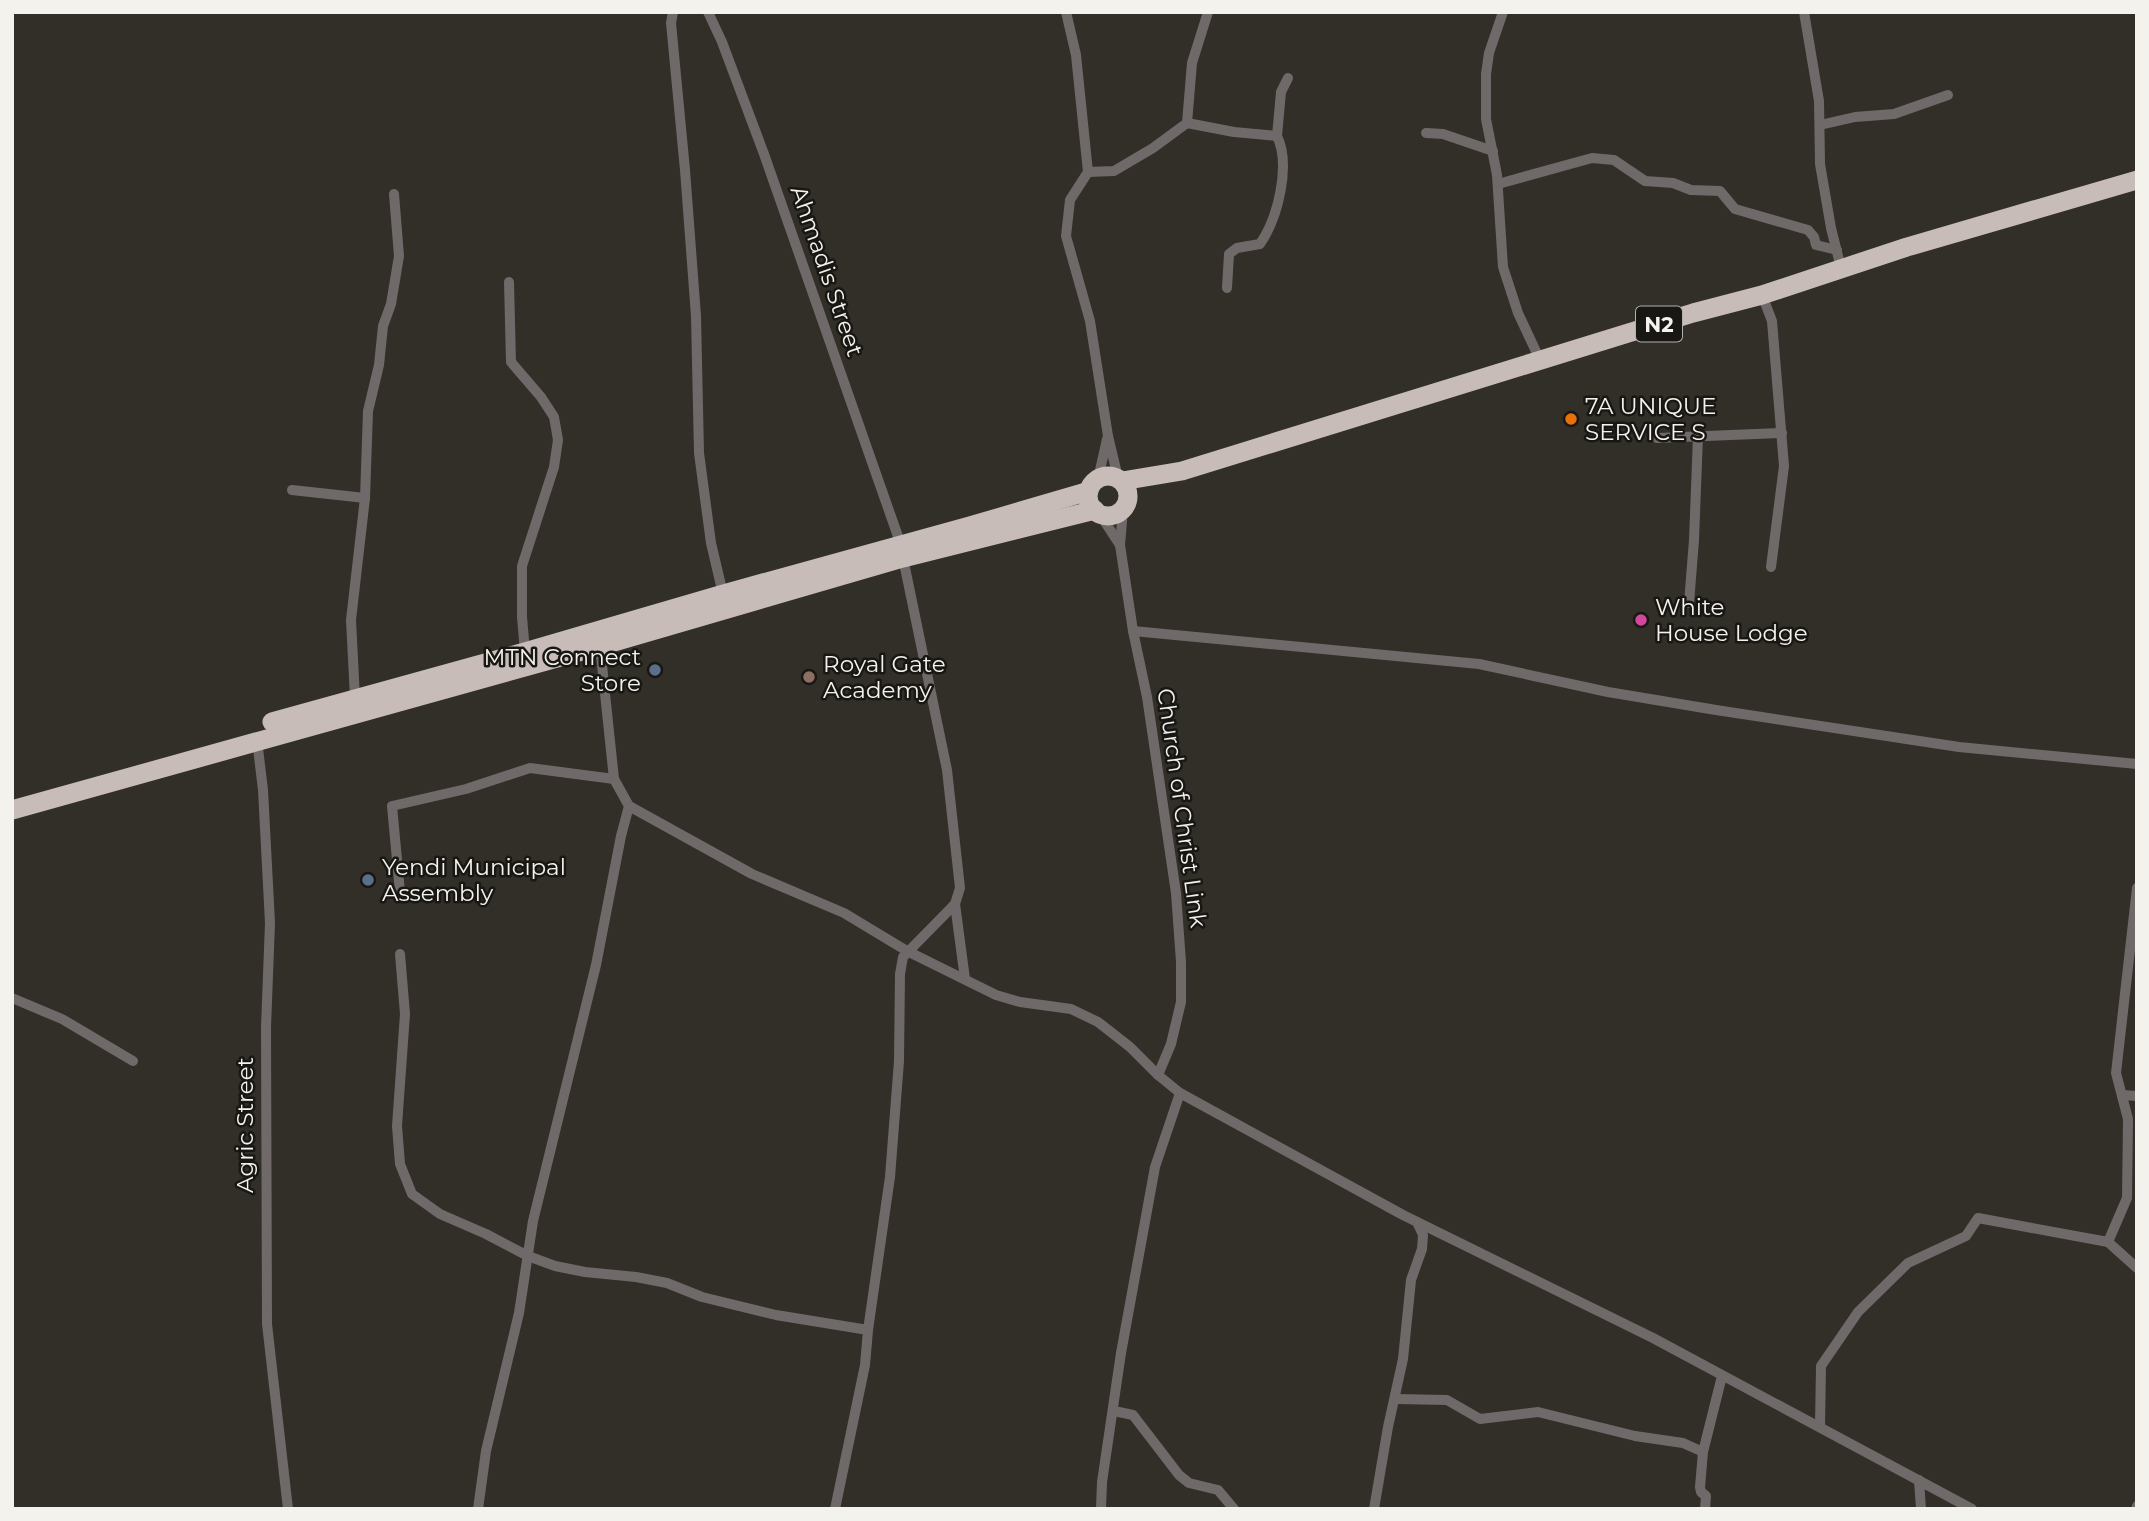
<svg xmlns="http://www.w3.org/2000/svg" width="2149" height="1521" font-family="Montserrat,sans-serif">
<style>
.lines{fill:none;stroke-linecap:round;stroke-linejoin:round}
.street{stroke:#6f6a69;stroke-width:10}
.highway{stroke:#c8bcb9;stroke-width:19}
.food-dot{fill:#e8710a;stroke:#181713;stroke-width:2.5}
.hotel-dot{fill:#d1479c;stroke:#181713;stroke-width:2.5}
.service-dot{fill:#5c6f8a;stroke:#181713;stroke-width:2.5}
.education-dot{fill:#8d6e63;stroke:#181713;stroke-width:2.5}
.labels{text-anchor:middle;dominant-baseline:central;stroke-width:5;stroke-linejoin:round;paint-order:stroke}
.shield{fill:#181713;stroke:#b1b0ac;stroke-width:2}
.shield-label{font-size:21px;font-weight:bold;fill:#f3f2ed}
.street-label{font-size:23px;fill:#f3f2ed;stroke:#181713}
.poi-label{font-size:23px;fill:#f3f2ed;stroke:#181713;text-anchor:start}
</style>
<rect width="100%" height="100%" fill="#312f27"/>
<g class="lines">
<g class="street">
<path d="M673 12 671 23 685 170 696 316 699 453 711 543 723 594"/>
<path d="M708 12 722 42 764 154 901 545"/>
<path d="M1066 12 1076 55 1088 172 1070 200 1066 236 1090 321 1108 436 1118 478"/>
<path d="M1503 12 1489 53 1486 74V119L1497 175 1503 267 1518 313 1540 360"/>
<path d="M1804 12 1819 101 1820 164 1831 228 1841 268"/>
<path d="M1187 123 1234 132 1277 136 1281 92 1288 78"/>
<path d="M1820 125 1855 117 1894 114 1948 95"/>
<path d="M1426 133 1443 134 1493 151"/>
<path d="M1088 172 1114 171 1153 148 1187 123 1192 63 1208 12"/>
<path d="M1498 184 1592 158 1614 160 1645 181 1673 183 1691 190 1720 191 1735 209 1808 230 1814 237 1816 245 1837 250"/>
<path d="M509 282 511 362 541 397 554 417 558 440 554 467 522 566V617L525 652"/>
<path d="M1227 288 1229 254 1237 248 1260 244C1278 218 1291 165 1277 136"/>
<path d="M1762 295 1772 321 1784 466 1771 567"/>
<path d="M1657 438 1782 433"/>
<path d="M1098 479 1107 439"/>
<path d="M292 490 365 498"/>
<path d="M1123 509 1120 545 1133 631 1147 697 1176 893 1181 962V1002L1171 1044 1158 1075"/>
<path d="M1099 513 1120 545"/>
<path d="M903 558 947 770 960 888 955 904 965 979"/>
<path d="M1689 603 1694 540 1698 436"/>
<path d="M1133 631 1479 664 1608 692 1716 710 1959 747 2137 764"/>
<path d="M600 646 614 779 629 806 752 874 844 913 907 951 996 995 1020 1002 1071 1009 1098 1022 1130 1047 1158 1075 1180 1093 1403 1215 1653 1338 1972 1509"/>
<path d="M355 698 351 620 365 498 368 411 379 365 383 326 391 304 399 256 394 194"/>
<path d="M257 740 263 790 270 923 266 1027 267 1324 288 1509"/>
<path d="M400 892 392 806 466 789 530 768 614 779"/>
<path d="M400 954 405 1014 397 1126 400 1164 412 1194 440 1214 486 1234 528 1256 555 1266 585 1272 636 1277 667 1283 702 1297 776 1315 868 1330"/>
<path d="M12 998 62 1019 133 1061"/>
<path d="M2122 1095 2137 1096"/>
<path d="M2108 1242 2137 1268"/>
<path d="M1395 1399 1447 1400 1480 1419 1538 1412 1635 1436 1683 1443 1703 1452"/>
<path d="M1114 1411 1133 1415 1179 1475 1189 1483 1218 1490 1234 1509"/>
<path d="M1820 1426 1821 1366 1858 1312 1908 1263 1966 1236 1978 1218 2108 1242 2127 1198 2128 1119 2116 1073 2137 888"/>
<path d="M1919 1480 1921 1509"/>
<path d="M478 1509 486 1451 519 1313 533 1221 596 965 621 836 629 806"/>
<path d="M835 1509 865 1365 868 1330 890 1177 899 1061 900 974 903 957 955 904"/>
<path d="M1101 1509 1102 1482 1121 1353 1155 1167 1180 1093"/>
<path d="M1374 1509 1388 1427 1403 1359 1411 1280 1422 1249 1423 1235 1417 1222"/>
<path d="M1705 1509 1706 1496 1701 1492 1700 1487 1703 1452 1722 1376"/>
<path d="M2136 1509 2137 1506"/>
</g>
<g class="highway">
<circle cx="1108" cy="496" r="20"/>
<path d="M1122 481 1182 471 1693 313 1762 295 1907 247 2137 180"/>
<path d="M272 722 525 652 723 594 970 526 1089 491"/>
<path d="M12 810 600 646 903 558 1095 510"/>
</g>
</g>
<circle class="food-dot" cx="1571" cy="419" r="7"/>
<circle class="hotel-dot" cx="1641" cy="620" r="7"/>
<g class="service-dot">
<circle cx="655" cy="670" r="7"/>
<circle cx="368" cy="880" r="7"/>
</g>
<circle class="education-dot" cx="809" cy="677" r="7"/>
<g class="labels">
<rect class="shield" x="1636" y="306.5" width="46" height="35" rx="5"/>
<g class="shield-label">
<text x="1659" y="324">N2</text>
</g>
<g class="street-label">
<text transform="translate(827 271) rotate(71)">Ahmadis Street</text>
<text transform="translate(1182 808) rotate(82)">Church of Christ Link</text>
<text transform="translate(245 1125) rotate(-90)">Agric Street</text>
</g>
<g class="poi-label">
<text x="1585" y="406">7A UNIQUE<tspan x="1585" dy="26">SERVICE S</tspan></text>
<text x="1655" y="607">White<tspan x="1655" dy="26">House Lodge</tspan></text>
<text x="641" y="657" text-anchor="end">MTN Connect<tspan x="641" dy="26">Store</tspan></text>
<text x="823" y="664">Royal Gate<tspan x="823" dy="26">Academy</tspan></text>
<text x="382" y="867">Yendi Municipal<tspan x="382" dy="26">Assembly</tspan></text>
</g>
</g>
<rect width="2149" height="1521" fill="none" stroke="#f3f2ed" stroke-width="28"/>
</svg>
